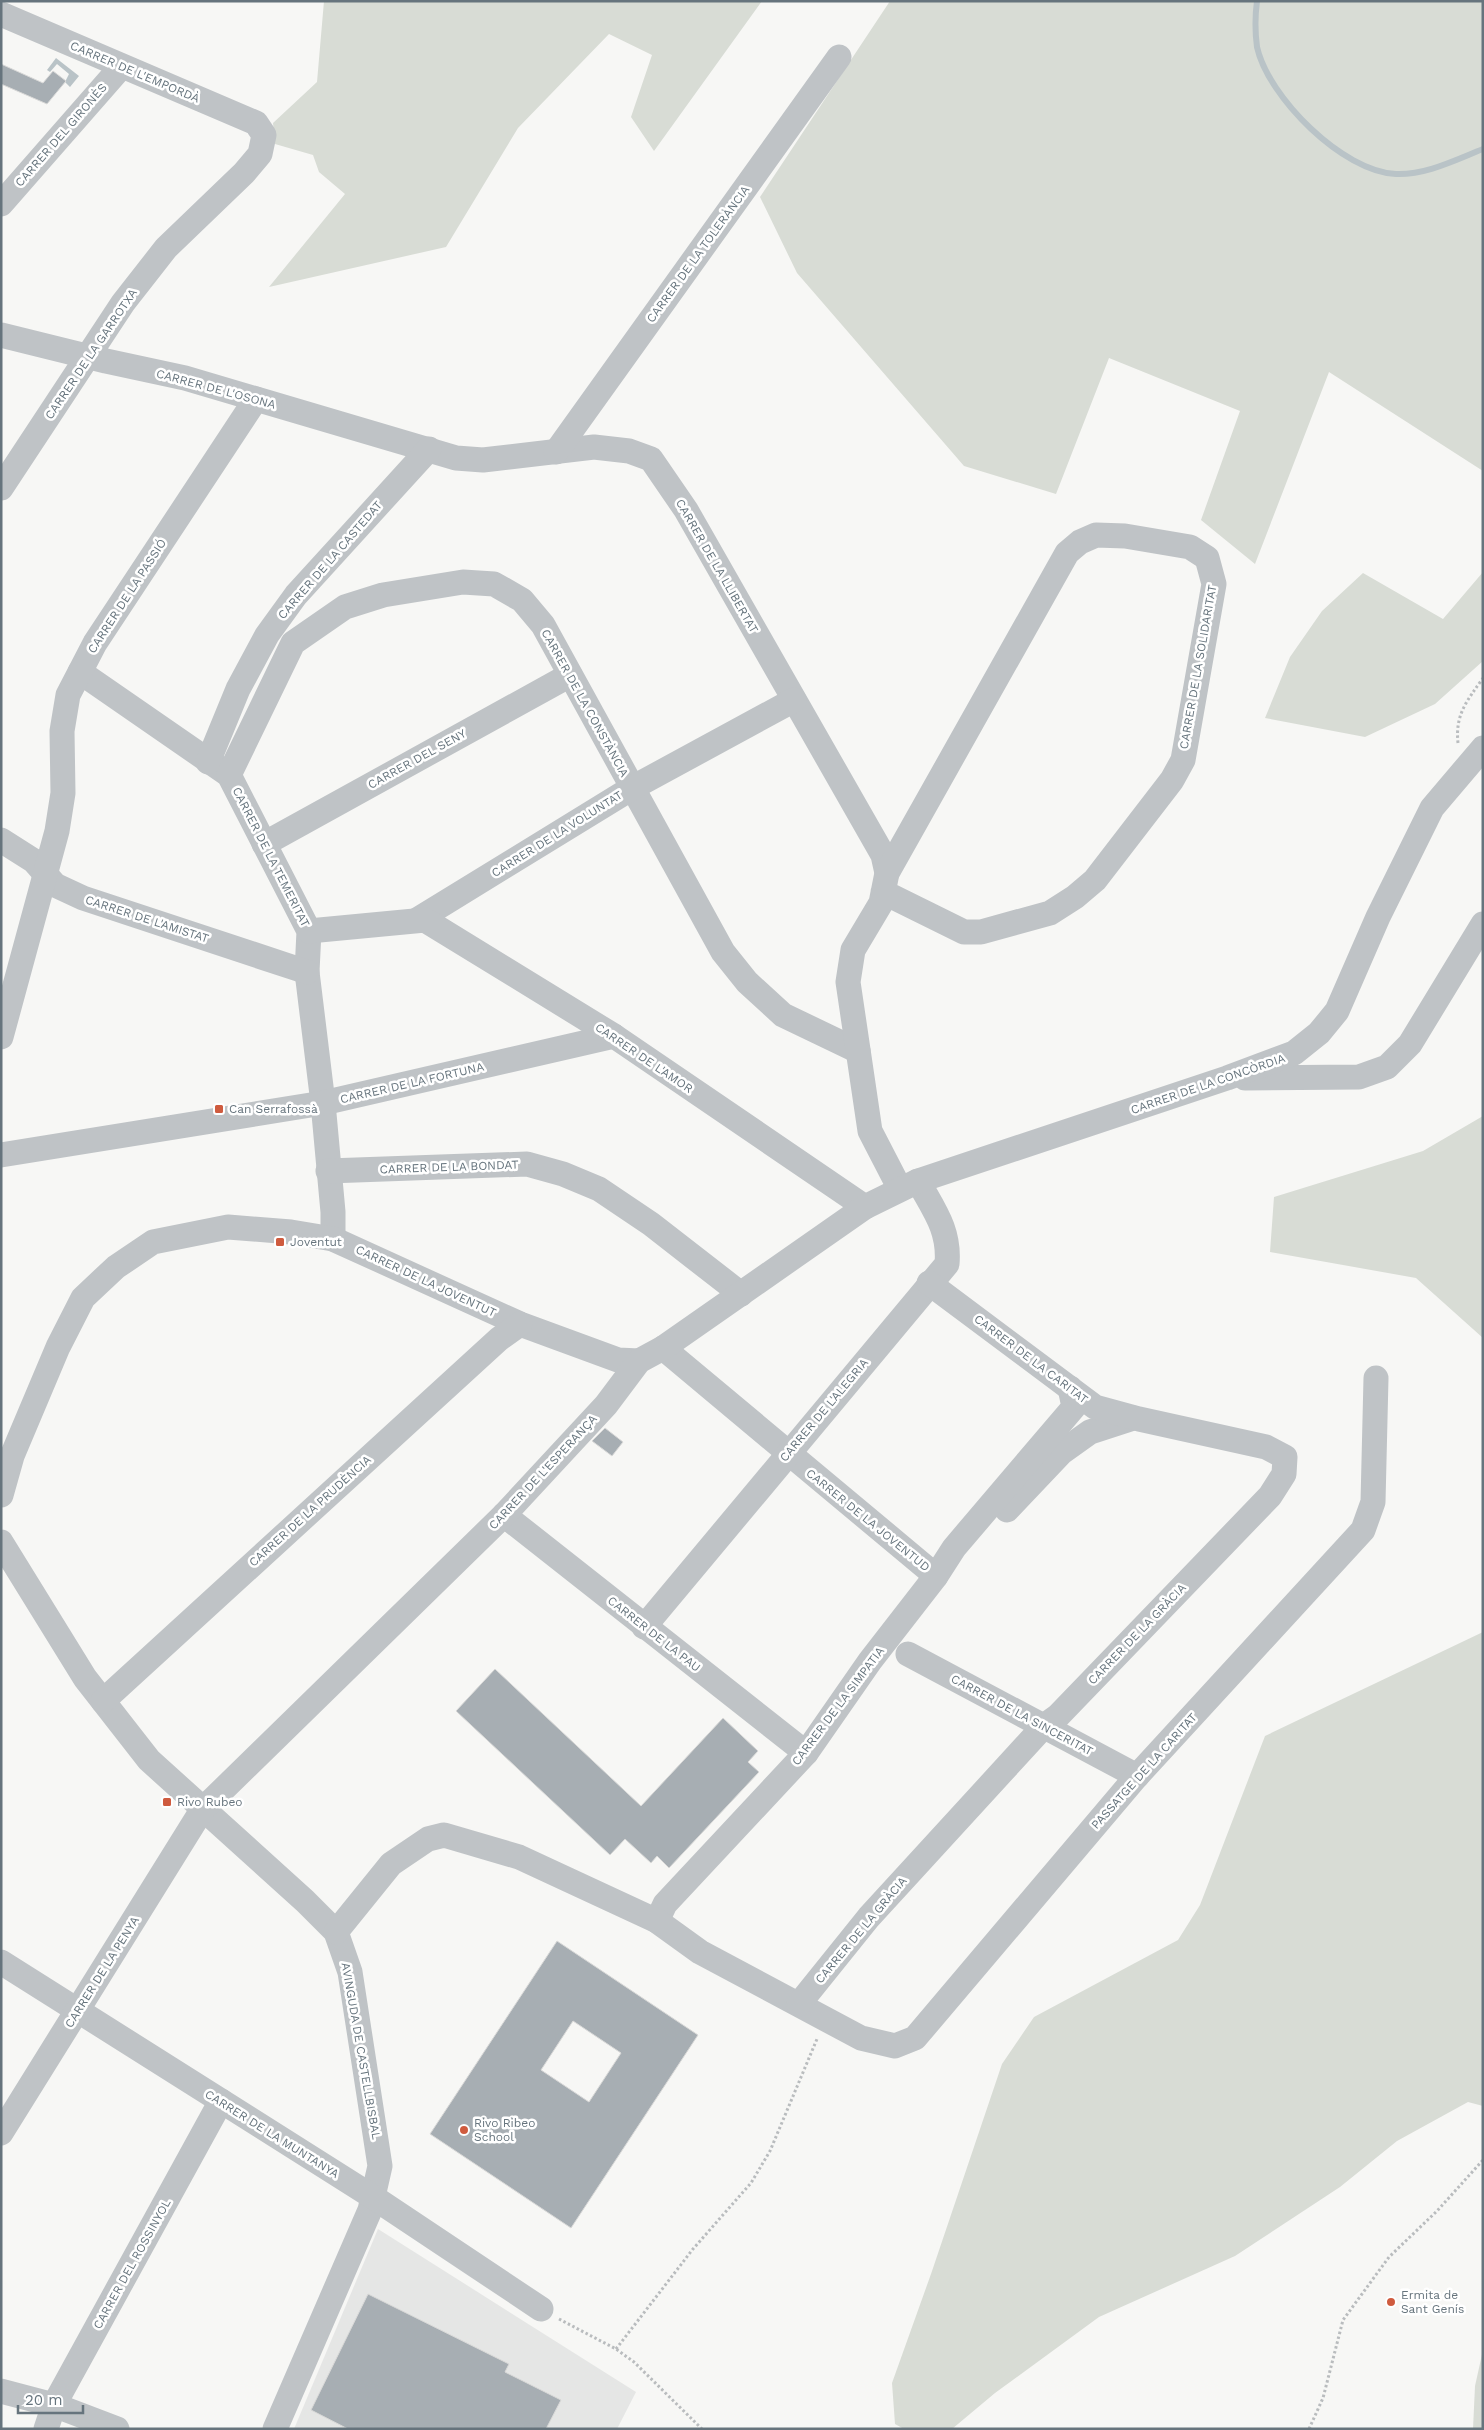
<svg xmlns="http://www.w3.org/2000/svg" width="1484" height="2430" font-family="'Work Sans',sans-serif">
<style>
.built{fill:#e5e6e5}
.green{fill:#d8dcd5}
.water{fill:#b9c3c7}
.lines{fill:none;stroke-linecap:round;stroke-linejoin:round}
.stream{stroke:#b9c3c7;stroke-width:6}
.building{fill:#a7aeb3;stroke:#d9d9d8;fill-rule:evenodd}
.path{stroke:#b9bcbe;stroke-width:3;stroke-dasharray:2.5 2.5;stroke-linecap:butt}
.street{stroke:#bfc3c6;stroke-width:25}
.poi-dot{fill:#cf5b3e;stroke:#fff;stroke-width:2}
.labels{text-anchor:middle;dominant-baseline:central;stroke-width:5;stroke-linejoin:round;paint-order:stroke}
.street-label{font-size:12px;fill:#66747d;stroke:#fff}
.poi-label{font-size:12px;fill:#66747d;stroke:#fff;text-anchor:start}
</style>
<rect width="100%" height="100%" fill="#f7f7f5"/>
<path class="built" d="M378 2229 636 2392 617 2429H294Z"/>
<g class="green">
<path d="M324 1H762L654 151 631 117 652 55 609 34 518 128 446 247 269 287 345 194 319 172 313 155 275 144 273 123 317 82Z"/>
<path d="M890 1H1483V471L1329 372 1255 564 1201 520 1240 411 1109 358 1056 494 964 466 797 273 760 197Z"/>
<path d="M1483 572V661L1435 704 1365 737 1265 718 1290 657 1322 611 1363 573 1443 619Z"/>
<path d="M1483 1116V1338L1416 1278 1270 1252 1274 1197 1423 1151Z"/>
<path d="M1483 1632V2106L1468 2102 1397 2141 1340 2187 1235 2256 1099 2317 995 2393 952 2429H904L895 2424 892 2383 931 2274 1002 2064 1034 2017 1178 1940 1200 1905 1265 1736Z"/>
<path d="M1483 2350V2429H1473L1475 2386Z"/>
</g>
<path class="water" d="M56 58 79 76 70 87 65 82 69 74 57 64 50 72 47 70Z"/>
<g class="lines">
<path class="stream" d="M1257 1C1255 16 1255 32 1257 47 1268 97 1343 172 1396 174 1426 175 1455 160 1483 149"/>
</g>
<g class="building">
<path d="M1 64 43 83 53 71 66 81 47 104 1 84Z"/>
<path d="M605 1428 623 1442 612 1456 592 1441Z"/>
<path d="M495 1669 641 1806 723 1718 758 1751 748 1762 759 1772 669 1868 657 1856 651 1863 625 1839 610 1855 456 1711Z"/>
<path d="M557 1941 698 2035 571 2228 430 2134ZM573 2021 621 2053 589 2102 541 2070Z"/>
<path d="M368 2294 509 2364 505 2372 561 2400 546 2429H348L311 2410Z"/>
</g>
<g class="lines">
<g class="path">
<path d="M1458 743C1455 714 1467 701 1483 678"/>
<path d="M559 2319 616 2349 634 2362 702 2429"/>
<path d="M616 2349 693 2249 751 2183 770 2151 817 2039"/>
<path d="M1309 2429 1323 2398 1343 2320 1389 2257 1437 2211 1483 2160"/>
</g>
<g class="street">
<path d="M1 14 256 123 264 135 260 154 244 173 166 248 123 303 1 488"/>
<path d="M1 204 121 67"/>
<path d="M1 335 106 361 185 378 456 458 483 460 594 447 629 451 651 459 686 510 883 855 887 873"/>
<path d="M556 452 839 57"/>
<path d="M80 672 229 775 309 931 307 972 323 1103 333 1212V1239"/>
<path d="M208 762 238 689 267 635 296 595 429 449"/>
<path d="M229 775 293 643 345 607 383 595 463 582 494 584 522 600 543 625 723 952 747 982 783 1015 858 1051"/>
<path d="M1 840 34 861 55 885 83 898 307 972"/>
<path d="M264 844 570 675"/>
<path d="M883 892 964 932H981L1050 913 1075 897 1095 880 1172 780 1183 760 1214 584 1207 558 1190 547 1125 536 1096 535 1080 542 1067 553 887 873 881 903 853 950 848 982 870 1131 900 1189"/>
<path d="M417 920 632 788 794 700"/>
<path d="M309 931 425 920 614 1036 865 1207"/>
<path d="M1 1037 57 831 63 793 62 731 68 695 95 643 256 399"/>
<path d="M1245 1078 1359 1077 1387 1067 1410 1044 1483 924"/>
<path d="M1 1155 323 1103 614 1036"/>
<path d="M328 1171 527 1164 563 1174 599 1189 651 1224 741 1294"/>
<path d="M663 1348 936 1576"/>
<path d="M1 1495 12 1456 58 1347 83 1298 116 1267 153 1242 228 1227 291 1232 333 1239 520 1324 618 1360 639 1361"/>
<path d="M1007 1510 1062 1452 1090 1432 1133 1418"/>
<path d="M504 1515 806 1753"/>
<path d="M1 1542 85 1678 149 1760 305 1901 336 1932 350 1972 380 2166 370 2210 275 2429"/>
<path d="M644 1627 947 1264C950 1230 934 1210 918 1181"/>
<path d="M908 1654 1137 1776"/>
<path d="M103 1701 499 1339 520 1324"/>
<path d="M657 1921 665 1904 806 1753 870 1661 936 1576 954 1548 1074 1407 1070 1388"/>
<path d="M336 1932 391 1864 428 1839 444 1835 519 1857 657 1921 700 1952 861 2038 895 2046 915 2038 1137 1776 1363 1530 1373 1502 1376 1378"/>
<path d="M1 1962 373 2197 541 2309"/>
<path d="M799 2004 869 1917 1044 1726 1058 1716 1270 1496 1284 1474 1285 1457 1266 1447 1139 1419 1095 1407 929 1283"/>
<path d="M1 2133 202 1810 504 1515 606 1405 639 1361 663 1348 865 1207 918 1181 1227 1078 1294 1053 1319 1033 1337 1011 1378 917 1432 808 1483 748"/>
<path d="M1 2391 54 2405 117 2429"/>
<path d="M46 2429 54 2405 221 2101"/>
</g>
</g>
<g class="poi-dot">
<rect x="214" y="1104" width="10" height="10" rx="2.5"/>
<rect x="275" y="1237" width="10" height="10" rx="2.5"/>
<rect x="162" y="1797" width="10" height="10" rx="2.5"/>
<circle cx="464" cy="2130" r="5"/>
<circle cx="1391" cy="2302" r="5"/>
</g>
<g class="labels">
<g class="street-label">
<text transform="translate(135 72) rotate(23)">CARRER DE L'EMPORDÀ</text>
<text transform="translate(61 135) rotate(-49)">CARRER DEL GIRONÈS</text>
<text transform="translate(698 254) rotate(-54)">CARRER DE LA TOLERÀNCIA</text>
<text transform="translate(91 354) rotate(-56)">CARRER DE LA GARROTXA</text>
<text transform="translate(216 389) rotate(15)">CARRER DE L'OSONA</text>
<text transform="translate(330 560) rotate(-49)">CARRER DE LA CASTEDAT</text>
<text transform="translate(717 566) rotate(60)">CARRER DE LA LLIBERTAT</text>
<text transform="translate(127 596) rotate(-57)">CARRER DE LA PASSIÓ</text>
<text transform="translate(1198 667) rotate(-80)">CARRER DE LA SOLIDARITAT</text>
<text transform="translate(585 703) rotate(61)">CARRER DE LA CONSTÀNCIA</text>
<text transform="translate(417 759) rotate(-29)">CARRER DEL SENY</text>
<text transform="translate(557 834) rotate(-32)">CARRER DE LA VOLUNTAT</text>
<text transform="translate(271 857) rotate(63)">CARRER DE LA TEMERITAT</text>
<text transform="translate(147 919) rotate(18)">CARRER DE L'AMISTAT</text>
<text transform="translate(644 1058) rotate(34)">CARRER DE L'AMOR</text>
<text transform="translate(412 1083) rotate(-13)">CARRER DE LA FORTUNA</text>
<text transform="translate(1208 1084) rotate(-19)">CARRER DE LA CONCÒRDIA</text>
<text transform="translate(449 1167) rotate(-2)">CARRER DE LA BONDAT</text>
<text transform="translate(426 1281) rotate(25)">CARRER DE LA JOVENTUT</text>
<text transform="translate(1031 1359) rotate(37)">CARRER DE LA CARITAT</text>
<text transform="translate(824 1410) rotate(-50)">CARRER DE L'ALEGRIA</text>
<text transform="translate(543 1472) rotate(-47)">CARRER DE L'ESPERANÇA</text>
<text transform="translate(310 1511) rotate(-42)">CARRER DE LA PRUDÈNCIA</text>
<text transform="translate(868 1520) rotate(39)">CARRER DE LA JOVENTUD</text>
<text transform="translate(654 1634) rotate(38)">CARRER DE LA PAU</text>
<text transform="translate(1137 1634) rotate(-46)">CARRER DE LA GRÀCIA</text>
<text transform="translate(838 1706) rotate(-53)">CARRER DE LA SIMPATIA</text>
<text transform="translate(1022 1715) rotate(28)">CARRER DE LA SINCERITAT</text>
<text transform="translate(1144 1771) rotate(-48)">PASSATGE DE LA CARITAT</text>
<text transform="translate(861 1930) rotate(-50)">CARRER DE LA GRÀCIA</text>
<text transform="translate(102 1972) rotate(-58)">CARRER DE LA PENYA</text>
<text transform="translate(361 2051) rotate(80)">AVINGUDA DE CASTELLBISBAL</text>
<text transform="translate(272 2134) rotate(32)">CARRER DE LA MUNTANYA</text>
<text transform="translate(132 2264) rotate(-61)">CARRER DEL ROSSINYOL</text>
</g>
<g class="poi-label">
<text x="229" y="1109">Can Serrafossà</text>
<text x="290" y="1242">Joventut</text>
<text x="177" y="1802">Rivo Rubeo</text>
<text x="474" y="2123">Rivo Ribeo<tspan x="474" dy="14">School</tspan></text>
<text x="1401" y="2295">Ermita de<tspan x="1401" dy="14">Sant Genís</tspan></text>
</g>
</g>
<rect width="1484" height="2430" fill="none" stroke="#66747d" stroke-width="5"/>
<path d="M18 2405v8h65v-8" fill="none" stroke="#66747d" stroke-width="2.5"/>
<text x="25" y="2405" font-size="15" fill="#66747d" stroke="#ffffff" stroke-width="4" paint-order="stroke">20 m</text>
</svg>
